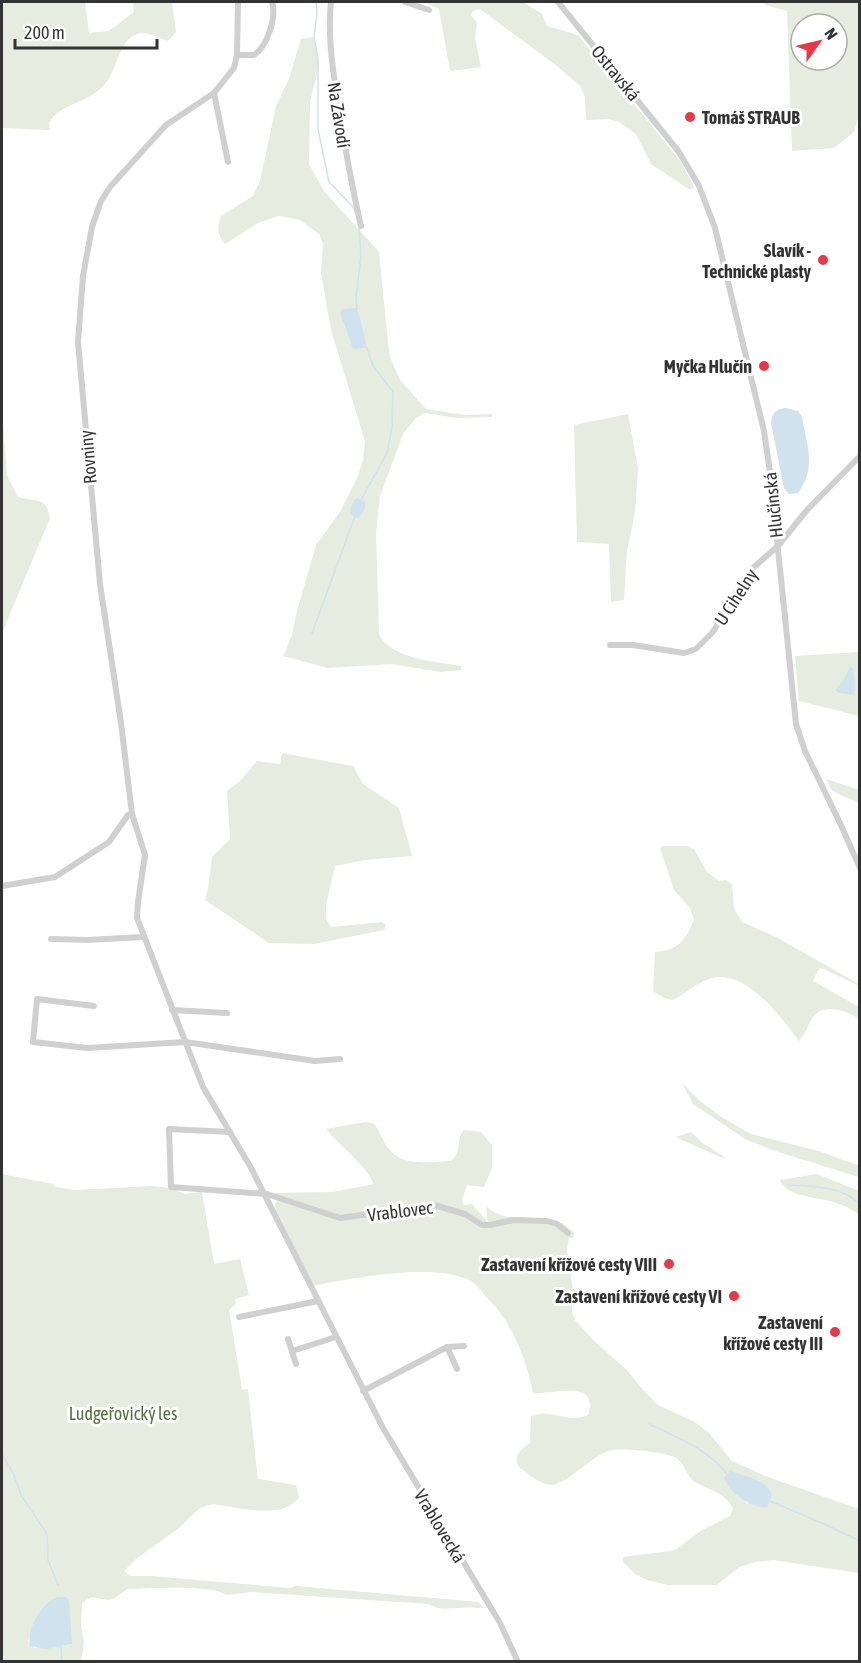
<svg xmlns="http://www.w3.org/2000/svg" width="861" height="1663" font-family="'Asap Condensed',sans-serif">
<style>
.green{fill:#e6ecdf;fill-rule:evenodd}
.water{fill:#cfe2ee}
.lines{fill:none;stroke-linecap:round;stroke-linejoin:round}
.stream{stroke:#cfe2ee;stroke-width:1.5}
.minor{stroke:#d0d0d0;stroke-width:6}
.poi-dot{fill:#e63946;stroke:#fff;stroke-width:2}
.labels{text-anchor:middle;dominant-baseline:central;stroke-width:6;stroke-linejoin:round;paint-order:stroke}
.street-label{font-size:18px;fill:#333;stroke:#fff}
.poi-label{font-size:18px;font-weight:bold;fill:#333;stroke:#fff;text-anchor:end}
.park-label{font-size:18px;fill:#56703f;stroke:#fff}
</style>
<rect width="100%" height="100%" fill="#fff"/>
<g class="green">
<path d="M2 2H85L89 33 109 31 134 12 133 2H172L176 32 168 41C156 38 146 28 133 36 119 44 117 67 108 80 92 104 60 102 49 123L50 130 2 128Z"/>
<path d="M426 2H523L542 14 547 26 578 35 681 162 694 187 690 190 651 164 636 134 619 122 608 119 588 120 586 119 585 97 580 86 557 66 480 9 473 11 471 15 477 23 475 38 481 67 450 71 439 9 426 3Z"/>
<path d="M764 2H859V115L854 132 834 148 792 151 787 11 765 5ZM801 24H837V60H801Z"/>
<path d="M314 37 319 66 310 102 309 164 324 191 379 252 388 343 390 357 400 380 426 409 465 415 492 414V417L457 418 425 413 416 418 403 434 380 496 376 533 379 634C390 659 437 662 461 666V670L441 672 392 664 328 668 283 656 292 635 297 611 316 545 340 512 357 478 363 460 365 441 331 330 321 273 323 243 319 234 300 220 279 216 258 223 225 244C217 234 217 228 221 216L253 196 260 181 276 106 289 79 301 39ZM357 308 367 346 353 350 340 313Z"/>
<path d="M2 411 7 475 18 497C36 502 46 496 50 518L2 633Z"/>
<path d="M628 414 638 468 635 513 627 551 624 600 611 602 609 544 577 542 574 425Z"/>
<path d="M859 652V716L799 701 795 656Z"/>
<path d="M282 753 353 766 363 784 399 808 412 856 365 860 335 866 326 905V919L331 927 382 922 386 925 384 930 314 944 269 943 205 900 208 889 212 857 230 839 227 791 240 781 257 761 280 764Z"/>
<path d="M826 779 859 790V803L832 791Z"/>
<path d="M663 846H687L694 849 707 872 719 881 726 880 732 884 734 908 742 922 776 937 859 984V986L824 969 819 968 813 981 859 1007V1019C846 1011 822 1001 811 1020 807 1028 805 1034 799 1041 781 1017 744 966 709 979 696 983 685 994 673 1000L664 998 653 991 655 952C679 950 685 941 694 920L690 908 674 890 660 848Z"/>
<path d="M682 1083 700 1101 723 1118 751 1134 819 1151 857 1165 859 1166V1177L772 1150 745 1139 693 1104Z"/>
<path d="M365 1122 373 1123C380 1130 382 1140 388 1148 401 1167 431 1162 451 1161 463 1150 455 1140 464 1130L481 1132 492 1145V1168L484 1187 467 1185 462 1200 464 1205 472 1204 488 1223 486 1206C510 1228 538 1210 563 1224 567 1226 570 1230 574 1233L573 1238H569L567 1250 573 1291 577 1293 572 1300V1313L575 1320 593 1340 627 1370 644 1391 658 1405 695 1422 709 1433 732 1461 765 1476 859 1509V1573L773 1560 755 1562 739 1567 717 1585H668L647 1580 635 1574 623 1562V1557L671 1551 678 1548 702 1530 730 1516 733 1509C727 1494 710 1490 697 1483 684 1477 687 1459 668 1455 658 1452 623 1448 613 1450 591 1453 564 1491 546 1484 536 1481 527 1473 519 1467 512 1455 522 1449 530 1443L531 1416C551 1408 567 1424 588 1415 600 1378 551 1395 533 1393 526 1360 514 1326 491 1302 482 1293 477 1282 464 1278 426 1264 353 1278 313 1286L274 1206 280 1197 267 1193 333 1192 374 1184C363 1162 342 1148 326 1129ZM740 1475 748 1504 725 1481Z"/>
<path d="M691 1132 704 1144 723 1156 725 1159 675 1137Z"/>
<path d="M2 1174 53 1184 56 1187 75 1190 152 1186 171 1188 185 1194 202 1192 214 1264 240 1259 249 1295 235 1299 236 1304 229 1310 242 1390 248 1389 258 1479 296 1485 299 1497C285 1521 236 1507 213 1504L200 1508 179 1528 136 1559 124 1571 130 1576H151L290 1588 296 1586 479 1602 483 1608C475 1608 466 1607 458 1608 446 1608 440 1611 429 1604L251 1592 226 1595C210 1584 149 1589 127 1589 110 1602 113 1601 91 1597L82 1603 81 1626 84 1642 81 1661H2ZM39 1614 71 1645 34 1648 28 1641Z"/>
<path d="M817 1174 859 1191V1215C852 1209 842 1204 833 1202 818 1197 786 1197 780 1180Z"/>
</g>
<g class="water">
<path d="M357 308 367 347 353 350 340 313 342 309Z"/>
<path d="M786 408 798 411 802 417C807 446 817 467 798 493L789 494 784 488 771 423C772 413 776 409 786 408Z"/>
<path d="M357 498 365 502C366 508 363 513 359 518 347 518 349 504 357 498Z"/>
<path d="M850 667 853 668 855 684 854 695 839 693 835 690 843 681Z"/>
<path d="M730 1471C744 1476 767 1479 772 1495L767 1507C750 1508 730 1493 724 1478Z"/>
<path d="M58 1597H66L69 1600 72 1644 46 1649 30 1646C26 1630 42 1601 58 1597Z"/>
</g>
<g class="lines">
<g class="stream">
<path d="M316 2 317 13 314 37 318 59V129L329 182 353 207 355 211"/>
<path d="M357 309 356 299 361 256 359 228"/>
<path d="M359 317 365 341"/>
<path d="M361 500 387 453 392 428 393 392 373 366 366 346"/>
<path d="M312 633 355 516"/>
<path d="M789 1185C813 1186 841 1186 860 1204"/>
<path d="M649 1424C678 1438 708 1449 728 1475"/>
<path d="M2 1454 14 1475 21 1495 47 1534 48 1560 58 1585"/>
<path d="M770 1501 824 1524 860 1541"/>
<path d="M61 1648 62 1662"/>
</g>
<g class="minor">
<path d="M238 2 237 55 234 68 214 93 166 125 110 187 101 201 92 227 83 276 78 342 100 584 121 723 132 814 145 855 138 902 137 918 203 1087 250 1166 383 1428 500 1623 518 1662"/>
<path d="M331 2C327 39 334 75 339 112 346 151 352 188 361 226"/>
<path d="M405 2 429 10"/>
<path d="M558 2 679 152 699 186 715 228 764 431 770 472 796 724 805 751 840 823 860 868"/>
<path d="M237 55H254C267 47 277 17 272 2"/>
<path d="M214 93 228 162"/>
<path d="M610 645H633L684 653 696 649 713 632 741 584 754 567 778 546 807 510 860 456"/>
<path d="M2 886 55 877 109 842 128 815 132 814"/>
<path d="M51 939 87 940 144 937"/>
<path d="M94 1006 37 999 33 1042 87 1048 185 1042 315 1061 340 1059"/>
<path d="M172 1010 227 1013"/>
<path d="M230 1132 169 1129 171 1187 267 1194 340 1218 434 1205 465 1214 482 1225H490L513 1220 547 1221 557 1224 568 1233"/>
<path d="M239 1317 318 1301"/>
<path d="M288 1339 296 1364"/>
<path d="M447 1347 457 1369"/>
<path d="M292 1351 336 1337"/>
<path d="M363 1391 447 1347 464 1346"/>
</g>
</g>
<g class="poi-dot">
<circle cx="690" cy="117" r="6"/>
<circle cx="823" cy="260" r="6"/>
<circle cx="764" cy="366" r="6"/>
<circle cx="669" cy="1264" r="6"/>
<circle cx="734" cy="1296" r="6"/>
<circle cx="835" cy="1332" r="6"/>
</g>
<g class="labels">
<g class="street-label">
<text transform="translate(616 73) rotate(51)">Ostravská</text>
<text transform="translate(339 115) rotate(81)">Na Závodí</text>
<text transform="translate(88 457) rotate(-95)">Rovniny</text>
<text transform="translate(773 505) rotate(-96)">Hlučínská</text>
<text transform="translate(736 597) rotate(-57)">U Cihelny</text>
<text transform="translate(400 1211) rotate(-7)">Vrablovec</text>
<text transform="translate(440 1526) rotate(59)">Vrablovecká</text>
</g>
<g class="poi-label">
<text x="702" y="117" text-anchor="start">Tomáš STRAUB</text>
<text x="811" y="250">Slavík -<tspan x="811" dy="21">Technické plasty</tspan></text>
<text x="752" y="366">Myčka Hlučín</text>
<text x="657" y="1264">Zastavení křížové cesty VIII</text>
<text x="722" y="1296">Zastavení křížové cesty VI</text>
<text x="823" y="1322">Zastavení<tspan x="823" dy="21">křížové cesty III</tspan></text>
</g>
<g class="park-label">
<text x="123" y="1413">Ludgeřovický les</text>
</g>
</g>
<rect width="861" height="1663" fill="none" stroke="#333333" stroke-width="6"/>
<g transform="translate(819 42) rotate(56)"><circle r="28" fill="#ffffff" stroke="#adadad" stroke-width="1.5"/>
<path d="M0-4.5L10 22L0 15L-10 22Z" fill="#e63946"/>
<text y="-9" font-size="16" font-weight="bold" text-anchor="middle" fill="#333333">N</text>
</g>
<path d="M15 39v9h142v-9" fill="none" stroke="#333333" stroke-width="3"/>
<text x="24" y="39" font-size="18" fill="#333333" stroke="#ffffff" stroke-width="4.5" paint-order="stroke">200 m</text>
</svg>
